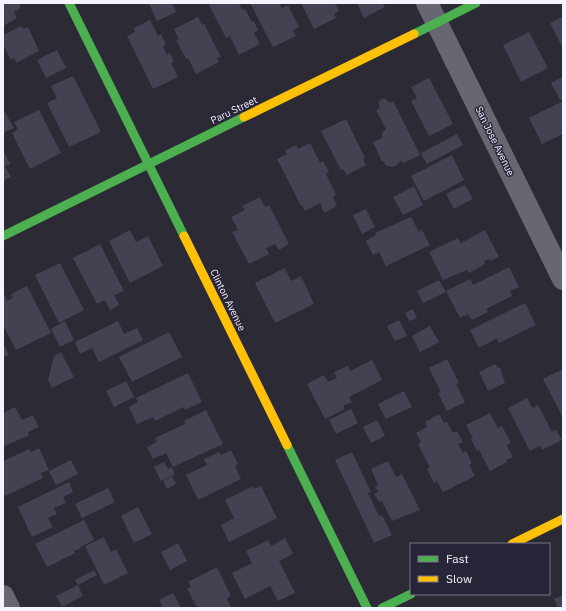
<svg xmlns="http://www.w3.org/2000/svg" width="566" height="611" font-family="'IBM Plex Sans',sans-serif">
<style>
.building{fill:#454153}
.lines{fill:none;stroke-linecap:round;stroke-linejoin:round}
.street{stroke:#686671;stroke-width:22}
.fast{stroke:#4caf50;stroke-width:9}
.slow{stroke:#ffc107;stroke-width:9}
.labels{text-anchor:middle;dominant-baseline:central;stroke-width:3;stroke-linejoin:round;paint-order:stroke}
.street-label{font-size:10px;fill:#f5f3fe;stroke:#292539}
</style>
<rect width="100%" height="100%" fill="#2c2a35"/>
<g class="building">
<path d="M3 3H19L21 8 14 12 17 18 3 26Z"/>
<path d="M152 3H172L176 12 157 21 149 4Z"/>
<path d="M212 3H239L242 10 245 9 252 22 254 21 258 30 254 33 260 44 239 55 230 36 226 38 209 5Z"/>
<path d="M250 3H279L282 8 288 5 299 27 293 30 296 36 273 47Z"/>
<path d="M301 3H335L339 11 334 14 336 18 314 29Z"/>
<path d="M357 3H382L385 7 364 18Z"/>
<path d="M563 16V49L550 23Z"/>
<path d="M198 17 202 25 204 24 221 57 217 58 219 62 196 74 188 58 186 59 176 40 179 39 174 29Z"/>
<path d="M150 20 158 36 161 34 166 45 163 46 167 55 170 53 174 62 171 63 178 77 153 89 127 36 135 32 134 28Z"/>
<path d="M21 26 23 29 28 27 39 51 16 63 14 58 11 60 3 44V35Z"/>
<path d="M529 32 548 68 521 82 503 45Z"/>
<path d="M57 50 66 68 46 78 37 60Z"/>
<path d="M73 76 101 132 69 147 47 103 57 98 51 86Z"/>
<path d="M563 77V99L560 100 551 83Z"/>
<path d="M429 78 453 124 429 136 411 101 417 98 411 87Z"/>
<path d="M384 98 390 103 393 101 420 155 403 163 401 160 396 166 391 167 385 165 384 161 382 162 373 142 382 138V133L386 129 376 110 379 109V101Z"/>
<path d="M563 101V134L542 144 529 118Z"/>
<path d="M39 110 61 153 30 169 12 133 18 129 14 122Z"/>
<path d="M5 112 14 128 3 133V113Z"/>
<path d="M346 119 365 158 363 159 366 165 347 175 343 169 341 170 321 131Z"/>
<path d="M457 134 463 145 427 164 421 153Z"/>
<path d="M310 143 320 163 323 161 329 172 326 174 336 195 333 197 337 206 324 213 320 203 305 211 302 205 301 206 277 159 287 154 285 151 296 145 298 149Z"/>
<path d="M3 149 10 164 5 166 11 177 3 181Z"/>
<path d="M452 155 464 180 424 201 411 176Z"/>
<path d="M465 185 473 199 454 209 446 194Z"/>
<path d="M414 186 423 205 403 215 393 197Z"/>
<path d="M260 197 265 207 269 205 289 244 279 250 275 244 266 248 269 254 249 264 232 232 238 230 231 217 245 210 242 206Z"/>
<path d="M366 209 375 227 362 234 353 215Z"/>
<path d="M411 217 419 232 422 230 430 245 386 266 379 252 373 255 366 241 376 235 375 233Z"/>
<path d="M130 230 136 242 148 236 163 266 130 283 109 241Z"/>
<path d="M485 230 499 257 490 261 489 259 484 261 485 264 469 273 467 270 443 280 429 252 458 238 461 243Z"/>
<path d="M100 244 124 291 114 295 119 305 110 310 105 300 97 304 73 258Z"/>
<path d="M60 263 84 310 59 323 35 275Z"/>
<path d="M509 267 519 287 510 291 512 296 486 309 488 312 472 320 468 314 460 318 446 291 470 279 473 285Z"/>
<path d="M285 268 291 281 301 276 314 304 275 323 255 283Z"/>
<path d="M439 280 446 292 423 303 417 291Z"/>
<path d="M27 286 51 333 16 350 3 325V296L5 295 7 301 13 298 11 294Z"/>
<path d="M525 303 536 325 499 343 497 338 479 348 470 330Z"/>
<path d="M413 309 417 318 409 321 405 313Z"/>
<path d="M399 320 407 336 395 341 387 326Z"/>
<path d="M65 321 74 340 60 347 51 329Z"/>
<path d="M118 321 124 334 137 328 143 340 99 362 92 348 80 354 75 342Z"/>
<path d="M430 326 439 342 420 352 412 336Z"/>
<path d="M169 332 182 357 132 382 119 357Z"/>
<path d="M3 343 9 355 4 357 3 356Z"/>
<path d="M61 352 74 377 52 388 48 380 54 356Z"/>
<path d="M447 359 459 383 456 384 465 402 447 411 438 393 441 392 429 368Z"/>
<path d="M372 360 382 380 349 397 352 402 343 406 345 409 325 419 307 384 324 375 328 382 337 378 334 372 348 366 350 371Z"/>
<path d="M495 364 498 368 500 367 505 383 488 391 479 372Z"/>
<path d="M563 369V418L543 379Z"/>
<path d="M188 373 202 402 185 410 184 407 155 421 153 417 137 424 129 407 138 402 136 398Z"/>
<path d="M126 381 134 397 114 407 106 391Z"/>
<path d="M404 391 412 407 386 419 378 404Z"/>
<path d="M527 398 533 408 538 405 552 432 556 430 562 440 542 450 540 446 530 451 508 408Z"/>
<path d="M15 407 22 420 33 415 39 427 28 432 29 435 3 447V413Z"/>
<path d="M351 409 358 423 336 434 329 420Z"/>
<path d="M206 410 223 444 173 467 166 453 153 459 147 447 157 442 155 438 185 424 184 421Z"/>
<path d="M490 413 498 428 502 426 511 443 506 445 513 457 506 460 507 462 490 471 479 450 477 451 471 439 473 438 466 425Z"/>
<path d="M439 414 444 423 447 422 453 433 457 431 463 442 458 444 463 453 466 451 472 463 469 465 475 476 443 492 437 481 434 483 427 469 430 468 418 444 421 442 416 433 427 427 425 422Z"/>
<path d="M377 420 385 436 371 443 363 427Z"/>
<path d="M39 448 49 470 41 473 43 478 5 496 3 492V461L29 449 31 452Z"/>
<path d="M231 450 238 464 235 466 241 479 198 500 186 475 207 465 204 459 219 452 221 455Z"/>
<path d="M352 452 371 492 368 493 379 516 382 515 392 535 374 543 335 460Z"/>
<path d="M71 460 78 474 56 485 49 471Z"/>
<path d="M388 461 396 477 402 474 420 510 392 521 382 501 379 502 374 494 378 492 375 487 378 485 371 469Z"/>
<path d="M164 462 168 469 172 467 175 474 161 481 154 467Z"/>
<path d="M172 476 176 484 167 489 163 481Z"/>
<path d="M69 482 73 492 63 497 66 503 54 508 57 514 48 518 53 527 32 537 18 507Z"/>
<path d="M253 486 254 489 261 486 277 518 229 542 221 525 234 518 225 500Z"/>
<path d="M108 488 115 502 82 518 75 504Z"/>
<path d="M138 507 152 534 134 543 121 516Z"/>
<path d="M84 520 94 540 80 547 81 548 74 551 75 553 47 567 35 544Z"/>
<path d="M104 537 111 552 116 549 128 573 104 585 85 546Z"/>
<path d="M285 538 293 554 279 561 295 593 278 601 270 586 245 599 232 573 252 563 246 551 268 540 271 546Z"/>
<path d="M178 543 187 561 170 570 161 552Z"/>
<path d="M217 567 231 596 227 598 231 608H199L197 605 196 606 187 588 191 587 188 582Z"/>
<path d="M94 570 97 575 78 585 75 580Z"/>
<path d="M78 585 83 596 62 607 56 596Z"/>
<path d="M173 593 181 608H163L159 600Z"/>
<path d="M563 595V608H558L554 599Z"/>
</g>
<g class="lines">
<g class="street">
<path d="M427 3 563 279"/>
<path d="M3 596 9 608"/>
</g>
<g class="fast">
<path d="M69 3 184 236"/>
<path d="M414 34 476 3"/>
<path d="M3 236 244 117"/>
<path d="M287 445 367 608"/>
<path d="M382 608 411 594"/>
</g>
<g class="slow">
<path d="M244 117 414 34"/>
<path d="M184 236 287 445"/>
<path d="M512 544 563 519"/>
</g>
</g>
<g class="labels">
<g class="street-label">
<text transform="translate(234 110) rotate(-26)">Paru Street</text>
<text transform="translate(495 141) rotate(64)">San Jose Avenue</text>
<text transform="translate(228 300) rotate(64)">Clinton Avenue</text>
</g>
</g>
<rect width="566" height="611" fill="none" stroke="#f5f3fe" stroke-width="8"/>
<rect x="410" y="543" width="140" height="52" fill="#292539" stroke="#7b7788"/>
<rect x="418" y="556" width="20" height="6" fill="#4caf50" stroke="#7b7788"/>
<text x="446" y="563" font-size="12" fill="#f5f3fe">Fast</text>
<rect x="418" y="576" width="20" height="6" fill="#ffc107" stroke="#7b7788"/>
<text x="446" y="583" font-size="12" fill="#f5f3fe">Slow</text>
</svg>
